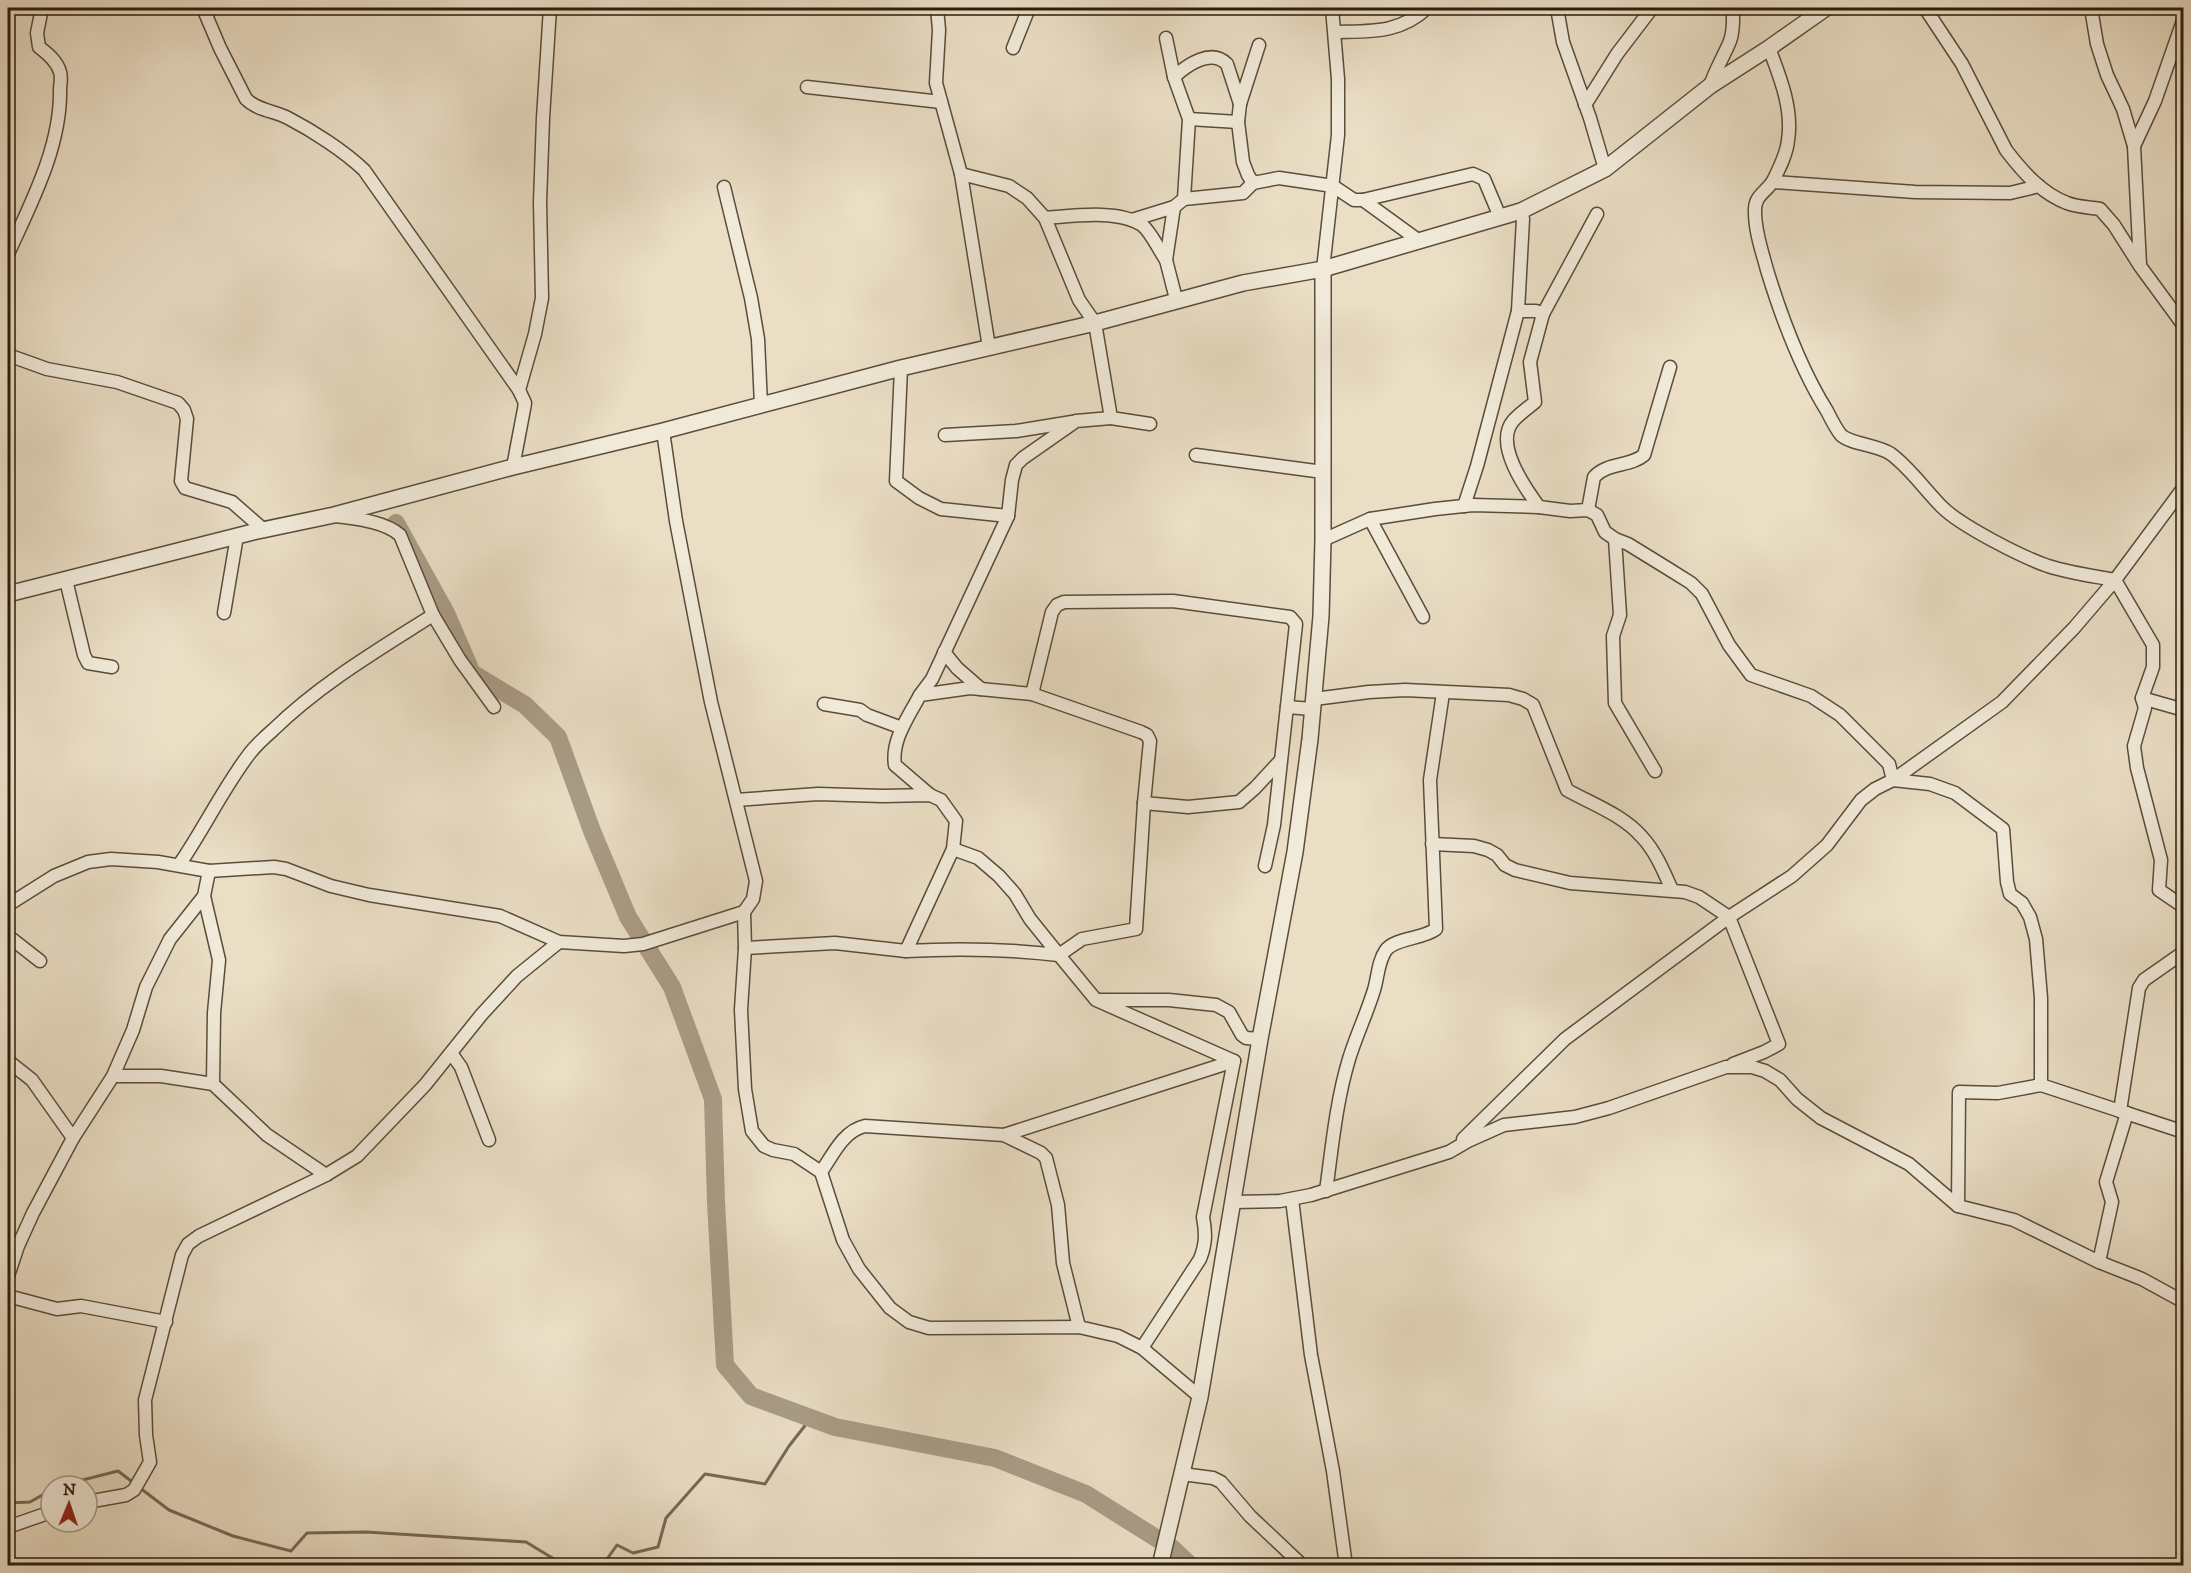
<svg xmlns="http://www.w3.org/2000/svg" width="2191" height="1573" font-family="'IM FELL DW Pica',serif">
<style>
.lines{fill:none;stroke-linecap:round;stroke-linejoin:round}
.stream{stroke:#766955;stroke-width:3}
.river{stroke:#a99c86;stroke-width:18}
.minor-casing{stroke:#5a4d3a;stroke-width:15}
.tertiary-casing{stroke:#5a4d3a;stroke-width:18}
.minor{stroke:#f1ead9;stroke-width:12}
.tertiary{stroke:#f1ead9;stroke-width:15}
</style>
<rect width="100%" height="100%" fill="#eadec5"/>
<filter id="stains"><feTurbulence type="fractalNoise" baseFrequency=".00333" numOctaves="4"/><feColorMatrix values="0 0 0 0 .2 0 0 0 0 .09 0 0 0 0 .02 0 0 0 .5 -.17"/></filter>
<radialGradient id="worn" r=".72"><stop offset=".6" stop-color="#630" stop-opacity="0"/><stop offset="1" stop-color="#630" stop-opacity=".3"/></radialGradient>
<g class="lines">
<g class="stream">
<path d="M59 1486 118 1471 135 1484"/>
<path d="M140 1488 169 1510 233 1536 291 1551 307 1533 366 1532 526 1542 559 1562 561 1566"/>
<path d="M8 1503 30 1502 51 1490"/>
<path d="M602 1566 617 1545 633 1553 658 1547 666 1518 705 1474 765 1484 789 1446 811 1418"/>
</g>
<path class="river" d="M396 523 446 613 472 673 525 705 558 737 592 831 628 917 672 987 713 1099 716 1202 725 1365 751 1396 835 1427 995 1458 1086 1494 1172 1548 1191 1566"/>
<g class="minor-casing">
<g id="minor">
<path d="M203 8 220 48 246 99C257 110 274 111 288 118 313 131 344 151 364 170L519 390 525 403 524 409 513 467"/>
<path d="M937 8 939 30 936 83 961 174 989 347"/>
<path d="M1557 8 1563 42 1590 118 1605 169"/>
<path d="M1925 8 1962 64 2006 150C2022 171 2042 194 2067 203 2077 207 2089 207 2100 209L2114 225 2140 266 2184 326"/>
<path d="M2091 8 2097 44 2107 75 2123 109 2134 146 2140 265"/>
<path d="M1335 32C1370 31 1399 34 1427 8"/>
<path d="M1166 38 1174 77 1189 119 1184 199"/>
<path d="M1259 45 1240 104 1238 122 1243 162 1248 175 1253 183 1279 178 1333 186 1354 200H1363L1473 174 1484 179 1500 217"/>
<path d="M1013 48 1029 8"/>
<path d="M1769 48C1780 77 1793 109 1788 140 1787 153 1780 167 1774 179 1768 192 1754 194 1755 212 1755 232 1762 251 1767 270 1782 319 1800 368 1827 411 1831 419 1836 429 1841 435 1850 444 1878 445 1891 454 1911 469 1924 489 1942 507 1961 526 2022 557 2048 566 2070 573 2093 576 2115 580L2153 645V667L2142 698 2145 708 2134 746 2137 768 2161 860 2159 890 2184 907"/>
<path d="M1174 77C1187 65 1211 48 1227 64L1240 104"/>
<path d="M1710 86C1715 70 1724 56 1730 41 1734 31 1733 19 1733 8"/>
<path d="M807 87 941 102"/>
<path d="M1585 105 1617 54 1652 8"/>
<path d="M1189 119 1238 122"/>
<path d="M2134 146 2155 101 2184 18"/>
<path d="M961 174 1009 186 1027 198 1045 218 1079 300 1095 323 1111 418 1150 424"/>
<path d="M1773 182 1915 192 2010 193 2039 186"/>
<path d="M724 187 751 298 758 339 761 405"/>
<path d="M1363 200 1418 240"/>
<path d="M1174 207 1166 260 1176 299"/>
<path d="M1521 211 1523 219 1518 311H1536L1543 314 1530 362 1535 402C1528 408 1519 414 1513 421 1494 444 1525 488 1539 507"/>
<path d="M1045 218C1072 216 1118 209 1142 225 1151 232 1159 250 1166 260"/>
<path d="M1132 220 1174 207 1184 199 1243 193 1253 183"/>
<path d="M8 254C31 203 61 147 60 90 60 85 62 77 60 72 57 61 47 53 39 47L37 33 42 8"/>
<path d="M1323 269 1338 135V79L1332 8"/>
<path d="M1543 314 1597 214"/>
<path d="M8 355 47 369 117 382 178 403 184 410 187 419 181 481 185 488 232 502 264 530"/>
<path d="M901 368 896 481 919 498 941 509 1008 516"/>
<path d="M519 390 535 334 542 298 540 202 543 118 550 8"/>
<path d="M663 431 676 521 711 702 756 881 753 899 744 912 745 948 741 1010 745 1089 752 1131 764 1146 773 1150 794 1154 821 1172 843 1240 859 1269 890 1308 909 1322 929 1328 1079 1327 1118 1336 1142 1348 1200 1397"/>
<path d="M945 435 1016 431 1072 422"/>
<path d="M1196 455 1323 472"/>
<path d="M1464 506 1477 466 1518 311"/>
<path d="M1588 510 1594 477C1608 462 1630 467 1644 455L1670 367"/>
<path d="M1370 519 1423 617"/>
<path d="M1615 539 1620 615 1613 636 1615 703 1655 771"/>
<path d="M1323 540 1370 519 1435 509 1473 505 1539 507 1570 511 1588 510 1597 515 1605 532 1615 539 1628 544 1667 568 1691 583 1702 594 1729 645 1751 675 1811 696 1840 715 1889 764 1893 780 1930 784 1955 793 2003 829 2007 882 2010 894 2022 903 2030 917 2036 939 2041 998V1085"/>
<path d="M66 580 84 655 88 663 112 667"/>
<path d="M224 613 237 536"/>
<path d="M433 615 460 660 494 707"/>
<path d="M944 652 957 668 981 689"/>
<path d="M1032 694 1052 612 1057 605 1064 602 1173 601 1290 617 1296 624 1274 825 1265 866"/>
<path d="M920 695 932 679 1008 516 1012 480 1016 465 1023 458 1076 421 1111 418"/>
<path d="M2142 698 2184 710"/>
<path d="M1314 699 1369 692 1405 690 1509 695 1523 699 1533 705 1567 790C1592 804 1623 815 1642 837 1656 852 1664 872 1672 890"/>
<path d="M824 704 860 710 867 715 902 728"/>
<path d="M1287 707 1312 709"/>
<path d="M930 795 895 765C891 740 909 716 920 695L970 688 1032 694 1141 732 1147 735 1150 741 1144 803 1136 929 1082 939 1059 955 1096 1000 1234 1061 1203 1217C1206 1233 1206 1244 1200 1259L1142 1348"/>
<path d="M736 800 818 794 883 796 930 795 941 800 956 821 953 849 906 951 835 943 745 948"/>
<path d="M1144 803 1188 807 1239 802 1255 788 1280 761"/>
<path d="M1432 844 1474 846 1488 850 1497 855 1505 865 1515 870 1570 883 1685 892 1699 897 1729 917 1779 1044 1764 1052 1733 1064"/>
<path d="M179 865C204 829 223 788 250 753 257 744 265 737 273 730 320 684 378 650 433 615L400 535C384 521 356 519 336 516"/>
<path d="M204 896 219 960 214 1013 213 1084"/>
<path d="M8 905 54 876 88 862 111 859 158 862 209 871 274 867 286 869 331 886 369 895 500 916 559 942 624 946 643 944 744 912"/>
<path d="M8 936 40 961"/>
<path d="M906 951C958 948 1007 949 1059 955L1030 919 1015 894 999 876 978 858 953 849"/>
<path d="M2184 952 2144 980 2139 988 2120 1111 2184 1132"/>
<path d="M1100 1000H1169L1216 1005 1229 1012 1242 1035 1246 1038 1260 1039"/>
<path d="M451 1053 461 1067 489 1140"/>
<path d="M8 1061 32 1080 73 1138"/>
<path d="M113 1076H161L213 1084 267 1135 326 1175"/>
<path d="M1004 1135 1234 1061"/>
<path d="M1463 1139 1565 1039 1729 917 1792 876 1827 845 1861 800 1875 789 1893 780 2002 702 2074 628 2115 580 2184 487"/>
<path d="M821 1172C833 1155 843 1131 865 1126L1004 1135 1041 1153 1046 1158 1058 1205 1063 1263 1079 1327"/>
<path d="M1326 1191C1332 1148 1336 1102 1349 1059 1356 1036 1367 1013 1374 990 1378 977 1378 961 1386 950 1395 938 1423 939 1436 929L1430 780 1443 693"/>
<path d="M1292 1199 1311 1355 1333 1471 1346 1566"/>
<path d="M1233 1202 1280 1201 1311 1195 1449 1152 1468 1141 1504 1125 1575 1117 1609 1108 1726 1067H1752L1765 1071 1780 1080 1797 1099 1821 1118 1909 1164 1958 1206 2014 1220 2099 1262 2142 1279 2184 1302"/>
<path d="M1958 1206 1959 1092 1998 1093 2041 1085 2120 1111"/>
<path d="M2099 1262 2112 1202 2106 1182 2127 1113"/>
<path d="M8 1276 18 1246 33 1213 73 1138 113 1076 133 1030 146 987 170 939 204 896 209 871"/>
<path d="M8 1296 57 1309 81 1306 166 1322"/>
<path d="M1182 1474 1213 1478 1221 1482 1250 1516 1303 1566"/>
<path d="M87 1502 126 1495 134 1490 150 1462 146 1435 145 1400 182 1255 188 1244 199 1236 326 1175 357 1156 425 1085 482 1014 517 976 559 942"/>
<path d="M8 1527 51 1512"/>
</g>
</g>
<g class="tertiary-casing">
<g id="tertiary">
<path d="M8 594 253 532 334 515 513 467 663 431 901 368 1095 323 1243 283 1323 269 1521 211 1605 169 1710 86 1769 48 1826 8"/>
<path d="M1160 1566 1200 1397 1260 1039 1295 852 1310 739 1321 616 1323 540V269"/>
</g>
</g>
<use href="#minor" class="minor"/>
<use href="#tertiary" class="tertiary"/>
</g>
<rect width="2191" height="1573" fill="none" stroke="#eadec5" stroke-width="30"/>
<rect x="9" y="9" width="2173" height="1555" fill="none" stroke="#2a1d0c" stroke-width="3"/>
<rect x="15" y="15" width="2161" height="1543" fill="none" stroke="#2a1d0c" stroke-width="1.5"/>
<g transform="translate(69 1504) rotate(2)"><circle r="28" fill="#f1ead9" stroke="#a19887" stroke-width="1.5"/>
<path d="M0-4.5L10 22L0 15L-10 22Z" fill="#8f2418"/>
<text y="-9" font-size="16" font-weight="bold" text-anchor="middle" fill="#2a1d0c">N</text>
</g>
<rect width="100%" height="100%" filter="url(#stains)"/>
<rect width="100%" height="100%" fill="url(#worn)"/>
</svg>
